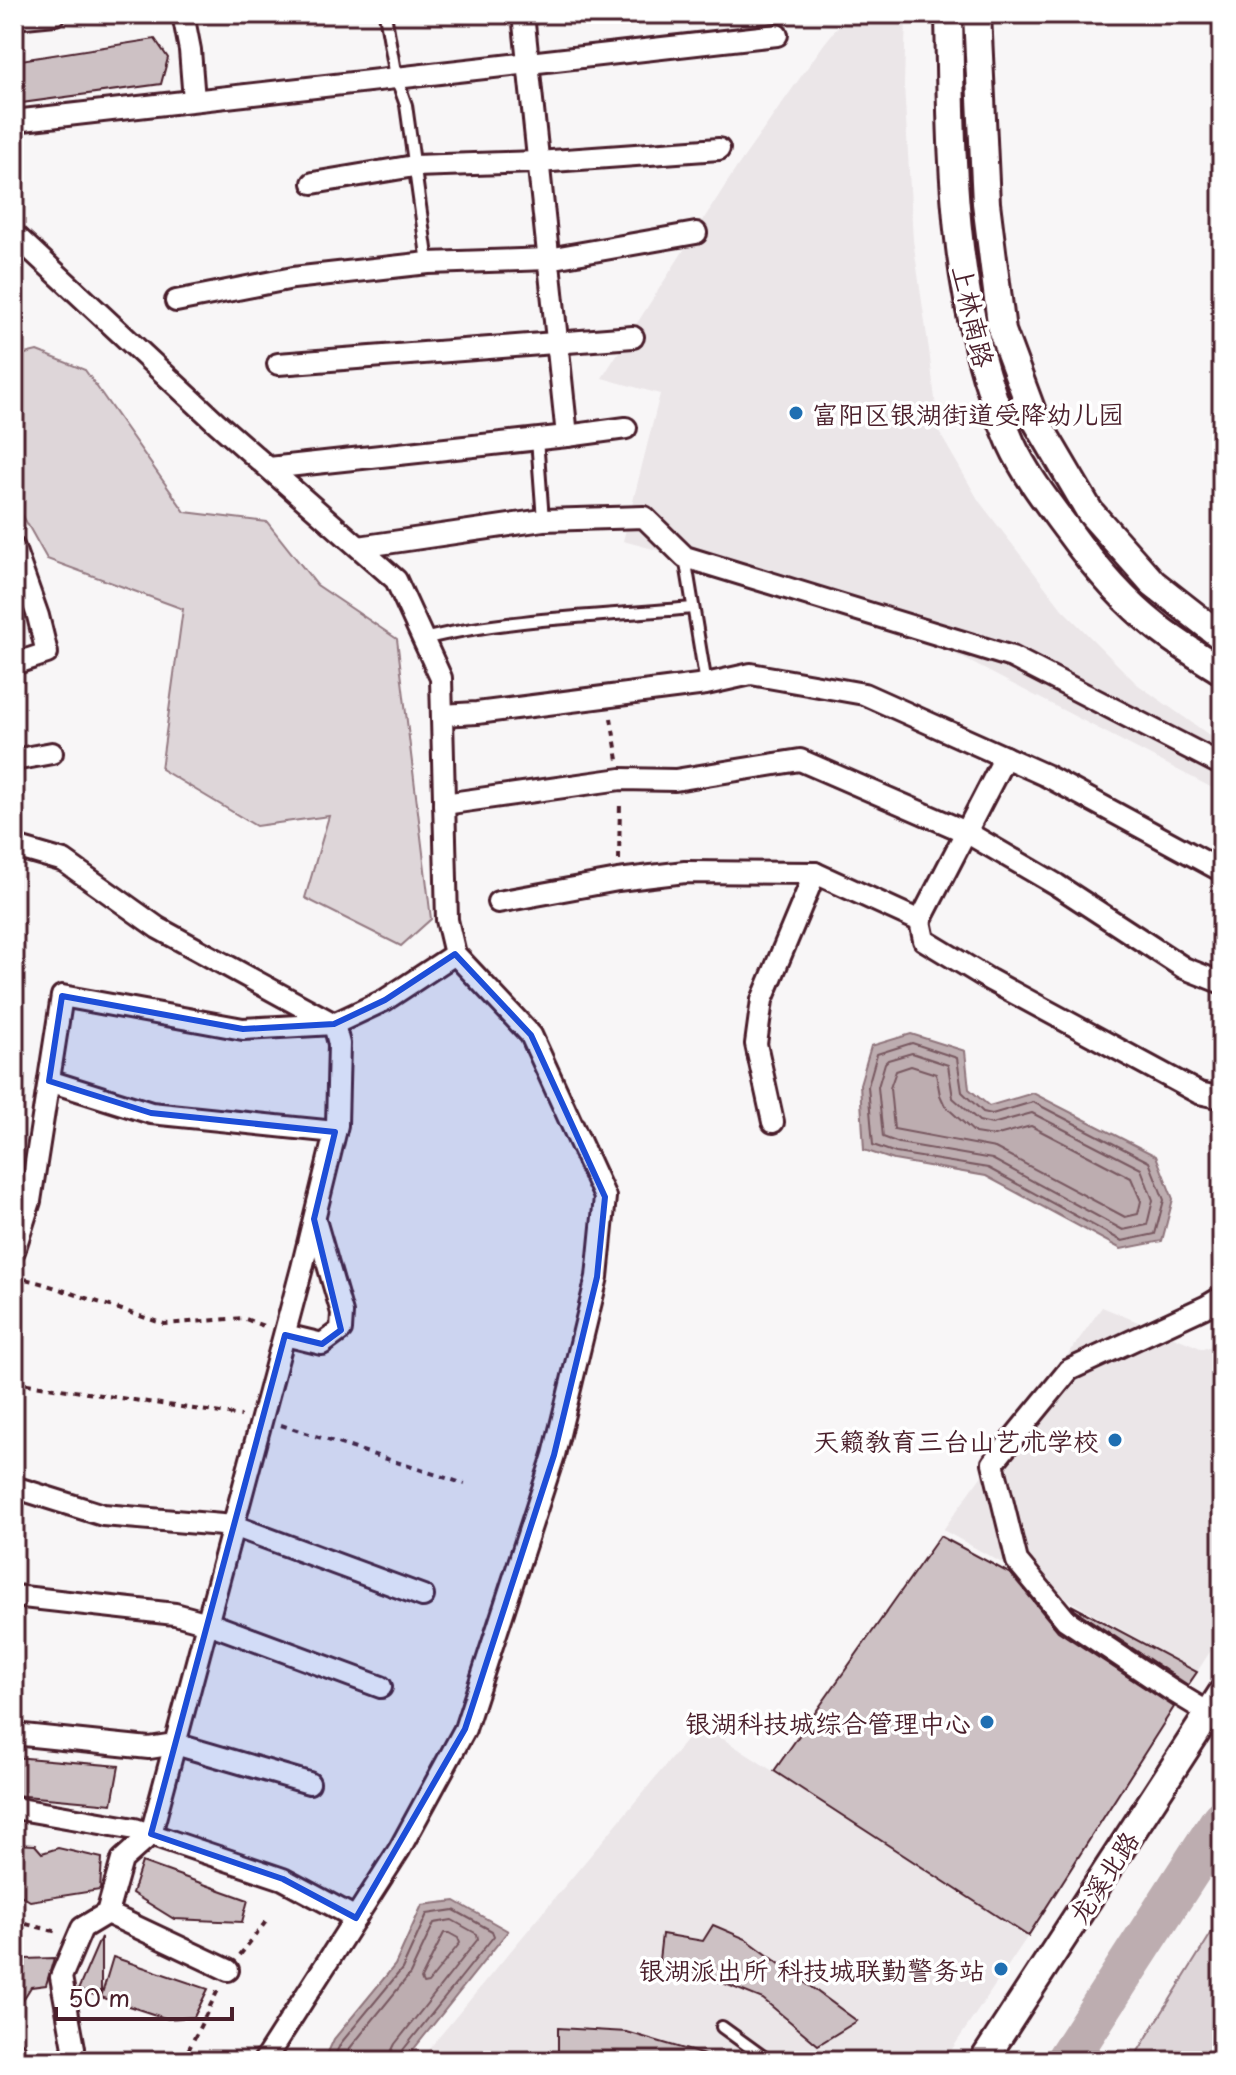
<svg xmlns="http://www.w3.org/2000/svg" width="1236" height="2075" font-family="'Playpen Sans','LXGW WenKai TC',sans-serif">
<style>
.built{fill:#ebe6e8}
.green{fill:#ded6d9;stroke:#947a82;stroke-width:2}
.water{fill:#bdadb0;stroke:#8f747b;stroke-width:2}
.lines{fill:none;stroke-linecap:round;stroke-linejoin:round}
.shore{stroke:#785860;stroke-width:2}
.river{stroke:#bdadb0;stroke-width:42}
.building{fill:#cdc1c4;stroke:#4a1f2b;stroke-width:2}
.service-casing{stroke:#4a1f2b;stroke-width:16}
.minor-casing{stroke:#4a1f2b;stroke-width:26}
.tertiary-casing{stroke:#4a1f2b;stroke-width:32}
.path{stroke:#4a1f2b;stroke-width:4;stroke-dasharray:6 6;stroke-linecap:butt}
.service{stroke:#fff;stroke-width:10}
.minor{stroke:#fff;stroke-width:20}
.tertiary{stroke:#fff;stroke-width:26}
.marked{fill:#1d4ed8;fill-opacity:0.2;stroke:#1d4ed8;stroke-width:6;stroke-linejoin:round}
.poi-dot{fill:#1f6fb2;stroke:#fff;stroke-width:3}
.labels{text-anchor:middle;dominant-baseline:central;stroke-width:7;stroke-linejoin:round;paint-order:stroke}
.street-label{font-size:26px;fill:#4a1f2b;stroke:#fff}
.poi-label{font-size:26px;fill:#4a1f2b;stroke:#fff;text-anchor:end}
</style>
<rect width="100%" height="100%" fill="#f8f6f7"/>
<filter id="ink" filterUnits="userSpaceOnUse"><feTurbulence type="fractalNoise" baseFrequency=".0125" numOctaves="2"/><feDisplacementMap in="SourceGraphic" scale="16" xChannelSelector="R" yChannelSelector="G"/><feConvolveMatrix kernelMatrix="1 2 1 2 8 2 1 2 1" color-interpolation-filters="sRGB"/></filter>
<g filter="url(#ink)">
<g class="built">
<path d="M848 14H906L904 85 913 240 929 350 939 432 979 501 1062 609 1137 684 1222 744V793L857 603 623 541 660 394 602 378 737 167 824 44Z"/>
<path d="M1102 1307 1203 1349 1222 1342V1633L1197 1672 943 1530Z"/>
<path d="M700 1724 1028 1936 944 2061H419Z"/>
</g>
<g class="green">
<path d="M37 351 85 370 185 512 267 522 317 585 397 639 431 919 401 946 305 898 329 816 256 826 161 769 183 609 47 559 14 500V361L25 354Z"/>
<path d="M1222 1916V2061H1132Z"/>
</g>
<g class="water">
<path d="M911 1034 965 1051 969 1089 989 1106 1033 1093 1156 1156 1173 1199 1162 1241 1121 1249 986 1176 894 1160 864 1150 860 1084 871 1046Z"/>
<path d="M455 1901 508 1931 409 2055V2061H324L334 2039 395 1965 422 1905Z"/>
</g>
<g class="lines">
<g class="shore">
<path d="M912 1043 957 1058 962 1092 983 1112 992 1114 1033 1102 1149 1162 1164 1200 1155 1234 1122 1241 988 1168 896 1153 873 1145 868 1086 877 1054Z"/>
<path d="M912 1053 948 1065 953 1098 979 1121 992 1124 1032 1113 1141 1169 1153 1200 1147 1225 1123 1230 992 1159 899 1143 883 1137 878 1087 885 1063 888 1060Z"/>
<path d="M911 1066 936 1074 940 1095 945 1106 975 1133 994 1136 1031 1126 1131 1178 1141 1201 1138 1214 1125 1217 995 1148 894 1129 890 1088 896 1071Z"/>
<path d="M444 1933H449L458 1938 460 1943 428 1983 423 1984 421 1979Z"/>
<path d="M332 2061 341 2043 402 1969 427 1914 454 1910 492 1931 494 1936 403 2050 401 2061"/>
<path d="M344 2061 350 2048 410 1974 434 1923 452 1920 477 1934 478 1939 395 2044 391 2052V2061"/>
</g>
<path class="river" d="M1066 2061 1222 1820"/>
</g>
<g class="building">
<path d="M155 39 168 58 161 84 14 104V61Z"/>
<path d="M940 1536 1011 1574 1058 1631 1174 1707 1028 1936 774 1771Z"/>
<path d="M1071 1605 1197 1672 1188 1685 1075 1610Z"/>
<path d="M14 1757 119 1766 112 1804 14 1795Z"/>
<path d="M14 1844 35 1845 42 1853 58 1848 102 1858 100 1890 30 1901 14 1891Z"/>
<path d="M142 1862 248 1900 242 1922 174 1919 132 1893Z"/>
<path d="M713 1925 746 1939 857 2021 818 2045 763 1999 708 1977 659 1960 662 1934 703 1941Z"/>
<path d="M101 1937V1997L78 1990Z"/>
<path d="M14 1956 24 1959 54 1958 46 1985 31 1987 14 2014Z"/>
<path d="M113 1957 208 1989 194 2017 168 2019 101 1997Z"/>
<path d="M558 2028 627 2032 708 2056V2061H558Z"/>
</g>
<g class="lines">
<g class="service-casing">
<g id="service">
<path d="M385 14 396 77 406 105 428 263"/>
<path d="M537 439 543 520"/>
<path d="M685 557 706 684"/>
<path d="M423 639C508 618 605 616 693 608"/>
<path d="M722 2027 769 2061"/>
</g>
</g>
<g class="minor-casing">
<g id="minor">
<path d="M183 14 190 50 194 100"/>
<path d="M523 14 567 436"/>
<path d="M14 18 55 14"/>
<path d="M14 121 777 35"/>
<path d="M313 183 414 166 538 162 719 149"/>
<path d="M14 234 217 423 396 580 441 678 447 920 455 954 531 1035 605 1197 597 1277 554 1455 465 1729 399 1850 264 2061"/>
<path d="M176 301 293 278 428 263 548 259 696 233"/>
<path d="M278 364 633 337"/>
<path d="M269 468 567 436 626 428"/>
<path d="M359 547 543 520 644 517 685 557 1012 657 1222 765"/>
<path d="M14 548 38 616 47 653 14 664"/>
<path d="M442 715 477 713 706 684 751 674 864 694 1045 775 1222 871"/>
<path d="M14 760 52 753"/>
<path d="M444 804 621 779 675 780 800 760 966 832 1057 885 1184 968 1222 983"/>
<path d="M14 849 19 848 64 861 158 928 334 1024 339 1044 337 1125 302 1268 151 1834 122 1860 107 1913 82 1928 61 1977 74 2048 68 2061"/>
<path d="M498 902 618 880 685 872 815 873 920 921 924 940 990 980 1199 1093 1222 1098"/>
<path d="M920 921 1005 757"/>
<path d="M49 1081 151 1113 335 1132"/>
<path d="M773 1122 756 1044 762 1000 815 873"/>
<path d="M14 1251 30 1201 62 996 243 1029 334 1024 385 1000 455 954"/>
<path d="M285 1335 322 1344 341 1330 342 1313 315 1220"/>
<path d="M14 1487 103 1515 234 1526 423 1596"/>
<path d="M14 1596 175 1614 208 1623 381 1687"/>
<path d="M1209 1713 1171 1690 1066 1620 1017 1561 993 1463 1069 1370 1207 1306 1222 1297"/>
<path d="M14 1734 149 1748 175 1744 309 1783"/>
<path d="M14 1808 135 1829 283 1879 356 1918"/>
<path d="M107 1913 228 1970"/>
<path d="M14 2051 22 2061"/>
</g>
</g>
<g class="tertiary-casing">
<g id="tertiary">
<path d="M949 14C952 162 950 304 1011 443 1025 474 1047 502 1067 529 1093 565 1122 600 1157 627 1177 643 1200 657 1222 671"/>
<path d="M977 14 986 203 1002 331 1034 417 1090 512 1153 583 1222 637"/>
<path d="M983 2061 1222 1693"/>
</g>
</g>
<g class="path">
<path d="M611 718 618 760"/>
<path d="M619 860 620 801"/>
<path d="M14 1276 44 1284 164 1324 243 1318 266 1327"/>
<path d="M14 1382 241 1416"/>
<path d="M281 1425 465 1484"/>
<path d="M14 1921 58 1932"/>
<path d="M240 1955 268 1919"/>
<path d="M183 2061 218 1990"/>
</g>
<use href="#service" class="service"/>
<use href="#minor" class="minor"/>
<use href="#tertiary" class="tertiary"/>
</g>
</g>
<path class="marked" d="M455 954 531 1035 605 1197 597 1277 554 1455 465 1729 356 1918 283 1879 151 1834 285 1335 322 1344 341 1330 314 1219 335 1132 151 1113 49 1081 62 996 243 1029 334 1024 385 1000Z"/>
<g class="poi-dot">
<circle cx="796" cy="413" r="8"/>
<circle cx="1115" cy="1440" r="8"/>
<circle cx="987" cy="1722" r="8"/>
<circle cx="1001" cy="1969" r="8"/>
</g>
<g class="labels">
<g class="street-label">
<text transform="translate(974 316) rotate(77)">上林南路</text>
<text transform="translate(1103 1877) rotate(-57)">龙溪北路</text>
</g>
<g class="poi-label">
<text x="812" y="413" text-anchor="start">富阳区银湖街道受降幼儿园</text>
<text x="1099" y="1440">天籁教育三台山艺术学校</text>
<text x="971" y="1722">银湖科技城综合管理中心</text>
<text x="985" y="1969">银湖派出所 科技城联勤警务站</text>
</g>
</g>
<rect width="1236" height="2075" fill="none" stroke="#fff" stroke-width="48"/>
<rect x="24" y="24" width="1188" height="2027" fill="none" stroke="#4a1f2b" stroke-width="3" filter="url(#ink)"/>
<path d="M56 2007v12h176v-12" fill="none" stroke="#4a1f2b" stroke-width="4"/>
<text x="68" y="2007" font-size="24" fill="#4a1f2b" stroke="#ffffff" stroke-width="6" paint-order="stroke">50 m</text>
</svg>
